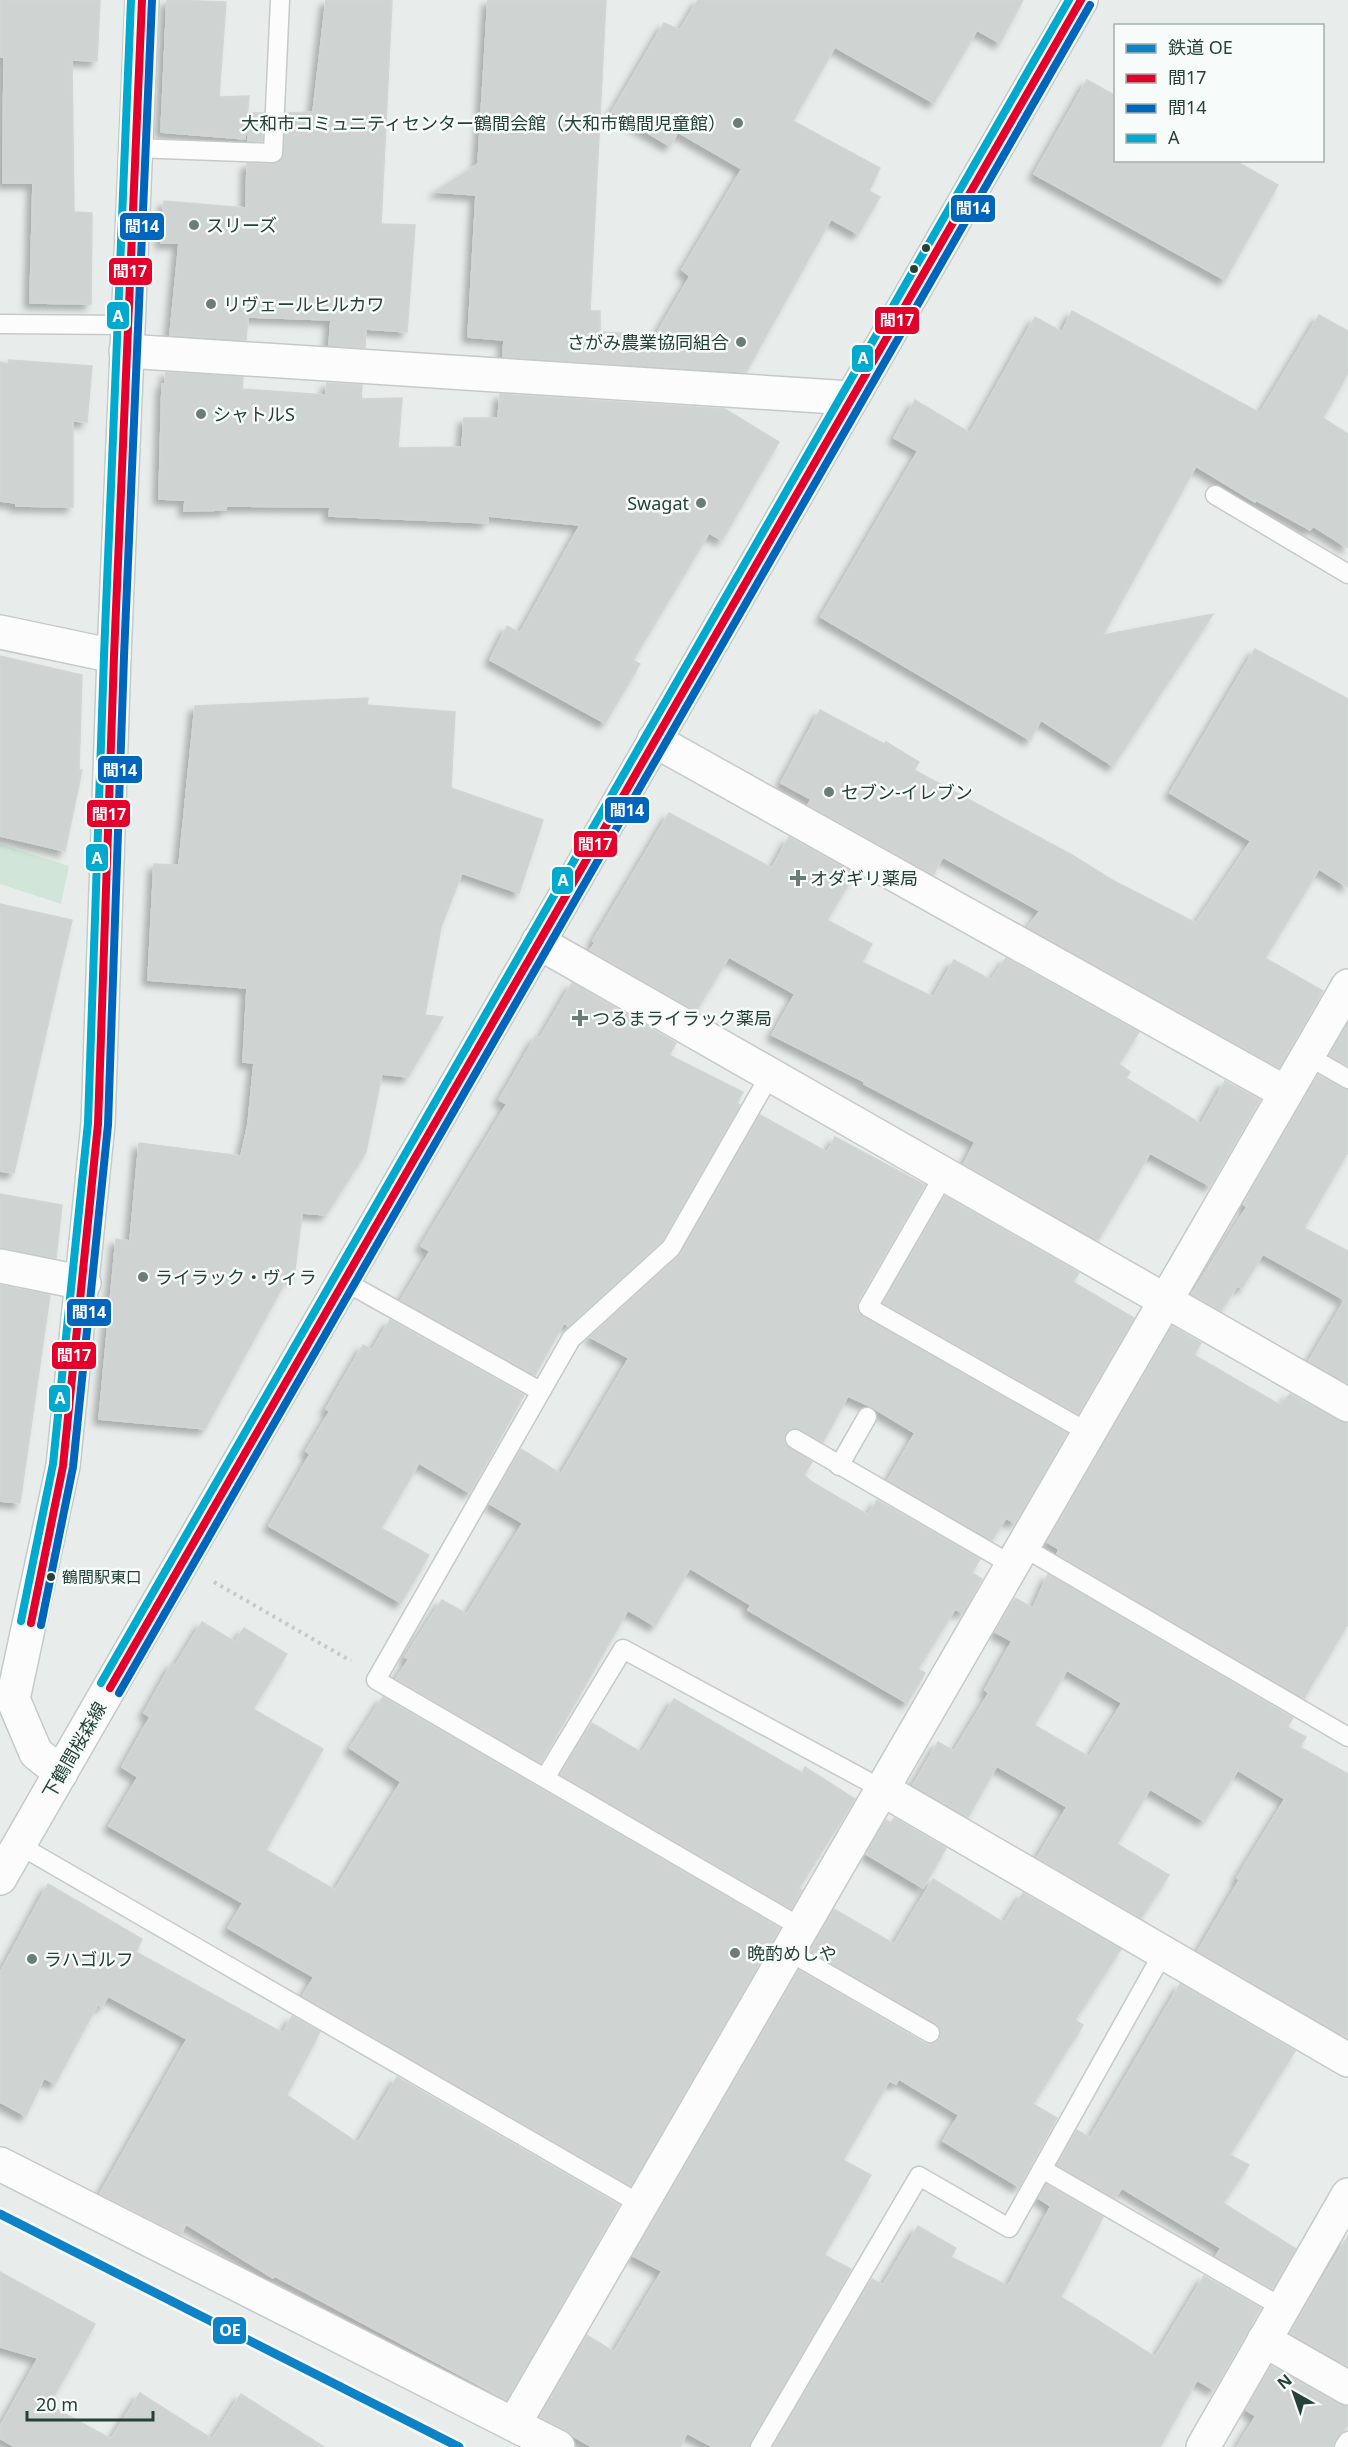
<svg xmlns="http://www.w3.org/2000/svg" width="1348" height="2447" font-family="'Noto Sans','Noto Sans JP',sans-serif">
<style>
.green{fill:#d1e6d8}
.building{fill:#cfd4d2;stroke:#d1d6d4;stroke-width:1.5;fill-rule:evenodd;filter:url(#shadow)}
.lines{fill:none;stroke-linecap:round;stroke-linejoin:round}
.lane-casing{stroke:#c5cac8;stroke-width:21}
.street-casing{stroke:#c5cac8;stroke-width:36}
.secondary-casing{stroke:#c3cbc8;stroke-width:36}
.path{stroke:#c3ccca;stroke-width:4;stroke-dasharray:3 4.5;stroke-linecap:butt}
.lane{stroke:#fcfcfc;stroke-width:18}
.street{stroke:#fcfcfc;stroke-width:33}
.secondary{stroke:#fcfcfc;stroke-width:33}
.bus-1-casing{stroke:#f7fbf9;stroke-width:12}
.bus-2-casing{stroke:#f7fbf9;stroke-width:12}
.bus-3-casing{stroke:#f7fbf9;stroke-width:12}
.bus-1{stroke:#e4002b;stroke-width:8}
.bus-2{stroke:#0065bd;stroke-width:8}
.bus-3{stroke:#00a9ce;stroke-width:8}
.rail-1-casing{stroke:#f7fbf9;stroke-width:14}
.rail-1{stroke:#0d82c7;stroke-width:9}
.poi-dot{fill:#697e78;stroke:#f7fbf9;stroke-width:2}
.bus-dot{fill:#24423a;stroke:#f7fbf9;stroke-width:2}
.labels{text-anchor:middle;dominant-baseline:central;stroke-width:5;stroke-linejoin:round;paint-order:stroke}
.bus-label{font-size:16px;fill:#24423a;stroke:#f7fbf9;text-anchor:start}
.poi-label{font-size:18px;fill:#24423a;stroke:#f7fbf9;text-anchor:start}
.street-label{font-size:18px;fill:#24423a;stroke:#f7fbf9}
.line-badge{stroke:#f7fbf9;stroke-width:2}
.badge-label{font-size:16px;text-anchor:middle;font-weight:bold;fill:#fff}
</style>
<defs>
<filter id="shadow"><feDropShadow dx="-5.5" dy="5.5" stdDeviation="3" flood-color="#0004"/></filter>
</defs>
<rect width="100%" height="100%" fill="#e8edeb"/>
<path class="green" d="M0 844 69 866 61 904 0 884Z"/>
<g class="building">
<path d="M0 0H100L97 61 72 60 74 212 92 213 91 304 30 303 33 183H3L4 57H0Z"/>
<path d="M167 0 226 2 219 97 249 96 245 139 161 132Z"/>
<path d="M326 0H392L381 224 415 225 407 332 366 329 365 348 329 345 331 320 248 317 246 340 170 335 179 243H161L164 201 246 208 247 163H279L284 154 286 113 313 112Z"/>
<path d="M488 0H606L590 311H600V332L656 335 690 276 682 270 742 169 678 132 670 146 612 112 664 23 680 30 698 0H1023L1000 43 977 30 934 103 835 47 793 121 880 168 869 191 880 197 858 234 831 219 746 372 503 357 504 340 468 337 476 195 435 192 478 164Z"/>
<path d="M1087 80 1116 96V160H1234L1278 185 1225 280 1034 174Z"/>
<path d="M249 113H264L262 141H248Z"/>
<path d="M1072 311 1260 413 1319 315 1348 331V373L1323 418 1348 434V548L1313 526 1310 530 1256 500 1255 502 1196 466 1103 635 1213 614 1113 766 1041 720 1030 740 821 617 918 451 894 438 915 400 970 433 1035 317 1062 332Z"/>
<path d="M9 360 92 366 87 422 73 421V507L16 506V503L0 501V362L8 364Z"/>
<path d="M166 372 243 377 242 389 326 395 327 383 362 385 361 399 402 398 398 448 462 447 464 418H498L500 394 725 409 779 442 722 540 709 533 633 660 640 664 605 723 490 660 507 626 520 633 580 525 488 516V523L329 516 330 507 226 506V510L184 511 185 500 159 499 162 384H165Z"/>
<path d="M1255 649 1348 699V887L1319 869 1265 958 1323 991 1279 1068 1028 927 1040 911 943 857 933 875 808 805 811 799 781 783 820 710 884 744 886 742 919 762 914 770 1072 855 1112 880 1196 923 1251 841 1170 793Z"/>
<path d="M0 656 82 675 79 770H82L65 851 0 836Z"/>
<path d="M368 698 367 705 455 712 451 788 543 820 519 893 462 873 441 927 425 1015 443 1017 408 1077 382 1074 366 1152 326 1215 302 1213 294 1278 288 1277 205 1429 99 1419 116 1239 130 1241 139 1143 241 1156 248 1124 254 1063 243 1062 247 988 148 980 154 864 179 865 195 706Z"/>
<path d="M669 813 772 868 789 837 855 873 827 920 872 944 862 962 933 997 954 960 991 980 1006 958 1139 1032 1119 1064 1130 1072 1126 1078 1201 1124 1225 1081 1260 1100 1210 1186 1150 1153 1098 1240 964 1164 975 1142 864 1084 865 1082 772 1035 795 994 729 957 696 1011 590 950 595 943 593 941Z"/>
<path d="M0 904 72 920 14 1173 0 1171Z"/>
<path d="M572 983 676 1043 669 1055 743 1092 737 1103 740 1105 662 1241 569 1326 564 1323 535 1375 401 1300 430 1251 421 1246 507 1104 499 1100 536 1036 540 1038Z"/>
<path d="M1348 1023V1066L1329 1055Z"/>
<path d="M1318 1075 1348 1090V1152L1304 1228 1348 1251V1383L1309 1361 1345 1300 1263 1254 1242 1288 1237 1286 1221 1311 1192 1294 1247 1207 1243 1204Z"/>
<path d="M760 1115 827 1152 835 1137 925 1185 858 1301V1312L1067 1433 1015 1523 1006 1518 992 1540 888 1480 915 1433 872 1407 848 1396 823 1442 800 1429 789 1430 784 1438 785 1444 812 1462 804 1475 812 1482 868 1515 877 1500 980 1559 972 1573 982 1579 963 1613 955 1609 918 1669 925 1673 907 1703 748 1610 751 1605 690 1568 655 1626 628 1610 541 1763 396 1679 409 1659 405 1657 442 1600 467 1614 523 1523 490 1504 521 1449 561 1474 629 1358 590 1337 681 1254Z"/>
<path d="M0 1194 62 1205 56 1258 0 1248Z"/>
<path d="M945 1196 1079 1273 1073 1282 1134 1318 1078 1414 883 1303Z"/>
<path d="M0 1285 50 1295 20 1503 0 1501Z"/>
<path d="M390 1320 524 1395 470 1493 419 1463 381 1528 429 1555 401 1603 269 1526 310 1454 306 1451 330 1411 326 1409 363 1345 372 1350Z"/>
<path d="M1172 1326 1201 1343 1194 1355 1280 1405 1290 1394 1339 1421 1348 1424V1624L1304 1698 1057 1554 1059 1549 1047 1542Z"/>
<path d="M1048 1574 1293 1718 1287 1727 1306 1737 1300 1747 1348 1774V2038L1198 1951 1240 1879 1237 1878 1285 1799 1238 1770 1204 1821 1150 1789 1117 1844 1169 1875 1141 1918 1037 1858 1067 1807 997 1766 968 1817 913 1785 938 1742 954 1751 989 1693 985 1690 1012 1641 995 1632 1015 1598 1033 1608ZM1067 1670 1122 1703 1089 1757 1034 1725Z"/>
<path d="M202 1622 235 1642 244 1628 287 1654 253 1709 323 1749 266 1850 335 1890 401 1782 350 1748 383 1697 780 1928 631 2186 303 1996 314 1977 228 1928 243 1903 109 1826 138 1777 122 1767 150 1717 144 1713 172 1663 175 1666Z"/>
<path d="M674 1699 802 1773 805 1767 855 1799 799 1888 802 1890 791 1909 560 1774 592 1723 642 1753Z"/>
<path d="M894 1818 946 1848 923 1888 866 1854 886 1820 891 1823Z"/>
<path d="M933 1879 1004 1923 1023 1893 1121 1949 1075 2020 1083 2025 1033 2104 1057 2118 1019 2187 943 2141 959 2115 899 2079 896 2084 889 2081 843 2160 871 2175 824 2255 851 2269 749 2447H713L687 2433 680 2447H592L540 2417 587 2335 614 2352 662 2271 633 2256 799 1970 924 2043 931 2044 939 2039 941 2032 936 2023 810 1951 834 1909 894 1944Z"/>
<path d="M48 1884 142 1939 136 1952 283 2033 292 2016 320 2032 287 2095 358 2143 397 2077 619 2205 507 2400 275 2276 273 2278 186 2224 181 2235 100 2194 187 2039 108 1996 102 2007 98 2004 55 2084 44 2078 26 2116 0 2102V1973Z"/>
<path d="M1180 1984 1295 2051 1230 2155 1249 2165 1223 2203 1296 2249 1272 2289 1216 2256 1221 2248 1122 2188 1115 2198 1057 2165 1077 2130 1090 2138Z"/>
<path d="M1046 2184 1103 2217 1061 2297 1155 2357 1204 2276 1261 2308 1214 2390 1197 2380 1160 2447H773L872 2279 883 2285 918 2226 956 2248 951 2257 1008 2286 1051 2206 1038 2198Z"/>
<path d="M1348 2236V2366L1290 2333Z"/>
<path d="M0 2272 95 2324 49 2405 111 2439 140 2393 212 2439 241 2394 324 2447H15L0 2438V2427L38 2358 0 2347Z"/>
<path d="M1271 2366 1339 2404 1348 2407V2425L1333 2447H1237L1256 2416 1246 2410Z"/>
</g>
<g class="lines">
<g class="lane-casing">
<g id="lane">
<path d="M134 148 273 153 280 0"/>
<path d="M0 324 129 325"/>
<path d="M1215 495 1348 574"/>
<path d="M1308 1056 1348 1079"/>
<path d="M770 1075 671 1248 571 1339 376 1680 802 1928"/>
<path d="M944 1175 868 1307 1089 1433"/>
<path d="M344 1281 540 1391"/>
<path d="M795 1439 1012 1565"/>
<path d="M839 1466 867 1417"/>
<path d="M1023 1547 1348 1737"/>
<path d="M545 1778 623 1649 882 1789"/>
<path d="M19 1845 640 2204"/>
<path d="M788 1951 930 2033"/>
<path d="M1042 2169 1283 2308"/>
<path d="M760 2447 919 2176 1009 2228 1163 1953"/>
<path d="M1344 2447 1348 2441"/>
</g>
</g>
<g class="street-casing">
<g id="street">
<path d="M126 351 851 398"/>
<path d="M0 632 114 656"/>
<path d="M654 740 1286 1093"/>
<path d="M538 942 1348 1405"/>
<path d="M0 1266 84 1283"/>
<path d="M882 1789 1348 2060"/>
<path d="M0 2164 558 2447"/>
<path d="M1264 2340 1348 2388"/>
<path d="M514 2424 1348 986"/>
<path d="M1203 2447 1348 2195"/>
</g>
</g>
<g class="secondary-casing">
<g id="secondary">
<path d="M61 1773 36 1753 13 1699 63 1466 98 1124 114 656 142 0"/>
<path d="M0 1878 1081 0"/>
</g>
</g>
<path class="path" d="M214 1582 351 1661"/>
<use href="#lane" class="lane"/>
<use href="#street" class="street"/>
<use href="#secondary" class="secondary"/>
<g class="bus-1-casing">
<g id="bus-1">
<path d="M31 1623 63 1466 98 1124 114 656 142 0"/>
<path d="M110 1688 1081 0"/>
</g>
</g>
<g class="bus-2-casing">
<g id="bus-2">
<path d="M41 1625 73 1467 108 1125 124 656 152 0"/>
<path d="M119 1693 1090 5"/>
</g>
</g>
<g class="bus-3-casing">
<g id="bus-3">
<path d="M21 1621 53 1464 88 1123 104 656 131 0"/>
<path d="M101 1683 1069 0"/>
</g>
</g>
<use href="#bus-1" class="bus-1"/>
<use href="#bus-2" class="bus-2"/>
<use href="#bus-3" class="bus-3"/>
<g class="rail-1-casing">
<path id="rail-1" d="M0 2214 459 2447"/>
</g>
<use href="#rail-1" class="rail-1"/>
</g>
<g class="poi-dot">
<circle cx="738" cy="123" r="6"/>
<circle cx="194" cy="225" r="6"/>
<circle cx="211" cy="304" r="6"/>
<circle cx="741" cy="342" r="6"/>
<circle cx="201" cy="414" r="6"/>
<circle cx="701" cy="503" r="6"/>
<circle cx="829" cy="792" r="6"/>
<path d="M795 869h6v6h6v6h-6v6h-6v-6h-6v-6h6z"/>
<path d="M577 1009h6v6h6v6h-6v6h-6v-6h-6v-6h6z"/>
<circle cx="143" cy="1277" r="6"/>
<circle cx="735" cy="1953" r="6"/>
<circle cx="32" cy="1959" r="6"/>
</g>
<g class="bus-dot">
<circle cx="926" cy="248" r="5"/>
<circle cx="914" cy="269" r="5"/>
<circle cx="51" cy="1577" r="5"/>
</g>
<g class="labels">
<g class="bus-label">
<text x="62" y="1577">鶴間駅東口</text>
</g>
<g class="poi-label">
<text x="726" y="123" text-anchor="end">大和市コミュニティセンター鶴間会館（大和市鶴間児童館）</text>
<text x="206" y="225">スリーズ</text>
<text x="223" y="304">リヴェールヒルカワ</text>
<text x="729" y="342" text-anchor="end">さがみ農業協同組合</text>
<text x="213" y="414">シャトルS</text>
<text x="689" y="503" text-anchor="end">Swagat</text>
<text x="841" y="792">セブン-イレブン</text>
<text x="810" y="878">オダギリ薬局</text>
<text x="592" y="1018">つるまライラック薬局</text>
<text x="155" y="1277">ライラック・ヴィラ</text>
<text x="747" y="1953">晩酌めしや</text>
<text x="44" y="1959">ラハゴルフ</text>
</g>
<g class="street-label">
<text transform="translate(74 1750) rotate(-60)">下鶴間桜森線</text>
</g>
</g>
<g class="line-badge">
<rect x="950" y="194" width="46" height="29" rx="6" fill="#0065bd"/>
<rect x="119" y="212" width="46" height="29" rx="6" fill="#0065bd"/>
<rect x="108" y="257" width="45" height="29" rx="6" fill="#e4002b"/>
<rect x="106" y="301" width="24" height="29" rx="6" fill="#00a9ce"/>
<rect x="874" y="306" width="46" height="29" rx="6" fill="#e4002b"/>
<rect x="851" y="344" width="23" height="29" rx="6" fill="#00a9ce"/>
<rect x="97" y="755" width="46" height="29" rx="6" fill="#0065bd"/>
<rect x="604" y="796" width="46" height="28" rx="6" fill="#0065bd"/>
<rect x="86" y="799" width="45" height="29" rx="6" fill="#e4002b"/>
<rect x="573" y="830" width="45" height="28" rx="6" fill="#e4002b"/>
<rect x="85" y="843" width="24" height="29" rx="6" fill="#00a9ce"/>
<rect x="551" y="866" width="23" height="29" rx="6" fill="#00a9ce"/>
<rect x="66" y="1298" width="46" height="29" rx="6" fill="#0065bd"/>
<rect x="51" y="1341" width="46" height="29" rx="6" fill="#e4002b"/>
<rect x="48" y="1384" width="23" height="29" rx="6" fill="#00a9ce"/>
<rect x="212" y="2316" width="35" height="29" rx="6" fill="#0d82c7"/>
</g>
<g class="badge-label">
<text x="973" y="214">間14</text>
<text x="142" y="232">間14</text>
<text x="130" y="277">間17</text>
<text x="118" y="322">A</text>
<text x="897" y="326">間17</text>
<text x="863" y="364">A</text>
<text x="120" y="776">間14</text>
<text x="627" y="816">間14</text>
<text x="109" y="820">間17</text>
<text x="595" y="850">間17</text>
<text x="97" y="864">A</text>
<text x="563" y="886">A</text>
<text x="89" y="1318">間14</text>
<text x="74" y="1361">間17</text>
<text x="60" y="1404">A</text>
<text x="230" y="2336">OE</text>
</g>
<rect x="1114" y="24" width="210" height="138" fill="#f7fbf9" stroke="#a3b1ad" stroke-width="1.5"/>
<rect x="1126" y="44" width="30" height="9" fill="#0d82c7" stroke="#a3b1ad" stroke-width="1.5"/>
<text x="1168" y="54" font-size="18" fill="#24423a">鉄道 OE</text>
<rect x="1126" y="74" width="30" height="9" fill="#e4002b" stroke="#a3b1ad" stroke-width="1.5"/>
<text x="1168" y="84" font-size="18" fill="#24423a">間17</text>
<rect x="1126" y="104" width="30" height="9" fill="#0065bd" stroke="#a3b1ad" stroke-width="1.5"/>
<text x="1168" y="114" font-size="18" fill="#24423a">間14</text>
<rect x="1126" y="134" width="30" height="9" fill="#00a9ce" stroke="#a3b1ad" stroke-width="1.5"/>
<text x="1168" y="144" font-size="18" fill="#24423a">A</text>
<g transform="translate(1294 2393) rotate(320)" stroke="#f7fbf9" stroke-width="4.5" paint-order="stroke">
<path d="M0-4.5L10 22L0 15L-10 22Z" fill="#24423a"/>
<text y="-9" font-size="16" font-weight="bold" text-anchor="middle" fill="#24423a">N</text>
</g>
<path d="M27 2411v9h126v-9" fill="none" stroke="#24423a" stroke-width="3"/>
<text x="36" y="2411" font-size="18" fill="#24423a" stroke="#f7fbf9" stroke-width="4.5" paint-order="stroke">20 m</text>
</svg>
